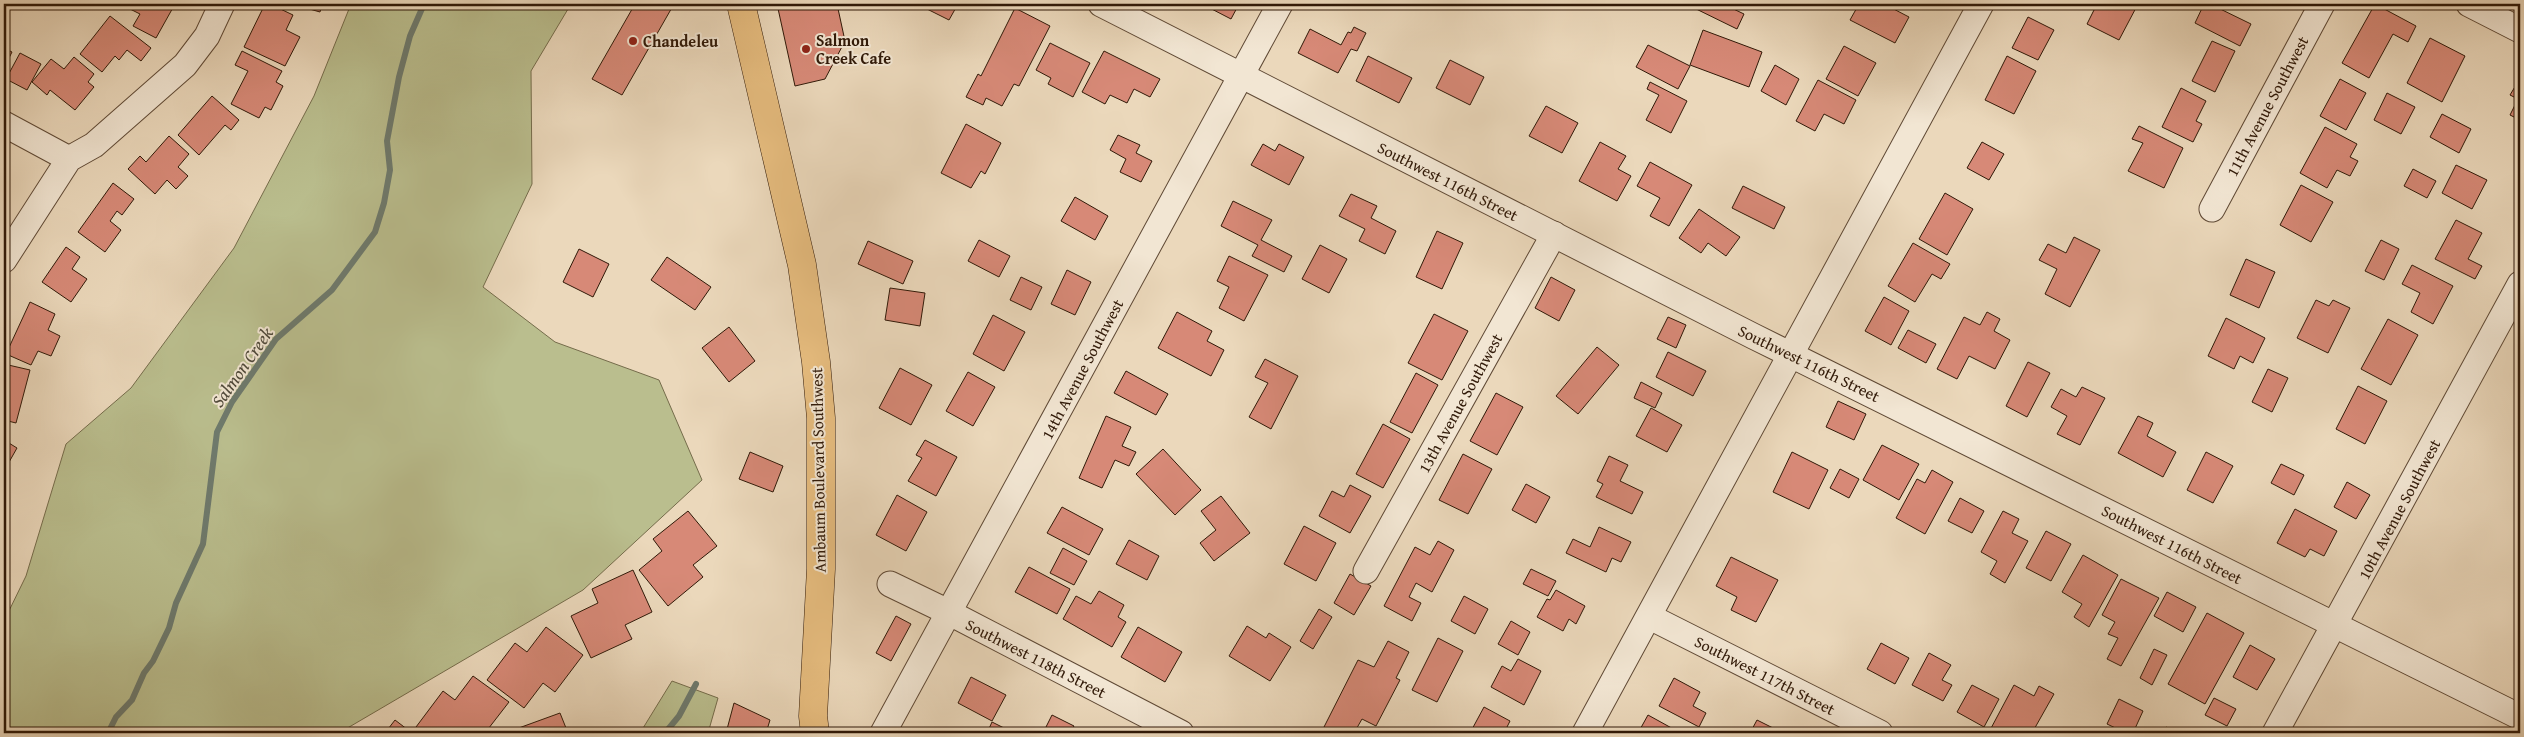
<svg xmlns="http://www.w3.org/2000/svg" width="2524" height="737" font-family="'Gentium Book Plus',serif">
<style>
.green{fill:#babe8e;stroke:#756c4b}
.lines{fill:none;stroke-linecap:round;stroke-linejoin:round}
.stream{stroke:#6e7a6d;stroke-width:6}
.building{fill:#d78977;stroke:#301908}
.minor-casing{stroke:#5f4935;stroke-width:27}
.major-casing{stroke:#301908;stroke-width:29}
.minor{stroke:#f2e6d3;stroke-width:25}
.major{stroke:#e6bc7e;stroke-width:28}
.poi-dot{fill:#8f2418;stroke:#f2e6d3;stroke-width:2}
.labels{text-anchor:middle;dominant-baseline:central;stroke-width:4;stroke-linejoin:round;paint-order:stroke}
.poi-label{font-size:16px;font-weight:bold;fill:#301908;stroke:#f2e6d3;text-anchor:start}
.street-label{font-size:16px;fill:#301908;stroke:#f2e6d3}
.water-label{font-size:18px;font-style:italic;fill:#4f493a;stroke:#f2e6d3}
</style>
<rect width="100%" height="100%" fill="#ebd8bb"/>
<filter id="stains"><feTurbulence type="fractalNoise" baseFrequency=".004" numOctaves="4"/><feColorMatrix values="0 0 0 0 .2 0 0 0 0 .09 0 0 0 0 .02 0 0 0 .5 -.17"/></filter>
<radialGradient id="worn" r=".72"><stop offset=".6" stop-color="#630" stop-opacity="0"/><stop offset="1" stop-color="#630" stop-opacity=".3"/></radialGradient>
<g class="green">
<path d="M351 4H571L531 71 532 184 483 287 555 342 659 380 702 480 583 590 339 733H4V621L26 576 66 444 131 388 234 248 314 96Z"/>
<path d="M672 681 718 698 708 733H640Z"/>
</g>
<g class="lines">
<g class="stream">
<path d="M108 733 116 717 132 700 144 673 153 661 169 628 176 603 203 544 217 432 232 402 276 339 332 290 375 232 384 203 390 170 387 141 399 77 410 36 424 4"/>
<path d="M665 733 679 716 696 684"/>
</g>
</g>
<g class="building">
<path d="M130 4H175L156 38 133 26 140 14 128 8Z"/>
<path d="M265 4H270L293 15 286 30 300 37 285 66 244 47Z"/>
<path d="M292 4H322L320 12Z"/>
<path d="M635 4H674L622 95 592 79Z"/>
<path d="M777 4H837L845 41 825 79 795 86Z"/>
<path d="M917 4H958L949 20Z"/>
<path d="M1202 4H1239L1231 19Z"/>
<path d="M1686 4H1723L1744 14 1737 29Z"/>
<path d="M1859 4H1884L1909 17 1895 43 1850 20Z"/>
<path d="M2097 4H2138L2119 40 2087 24Z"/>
<path d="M2204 4H2210L2251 24 2240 46 2195 23Z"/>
<path d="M2375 4 2416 26 2408 42 2393 34 2369 78 2342 63Z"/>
<path d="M1015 8 1050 26 1019 86 1014 84 1002 106 986 98 983 105 966 97 978 74 981 76Z"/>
<path d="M110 16 151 48 141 61 127 50 119 60 115 56 102 72 80 54Z"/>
<path d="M2028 17 2054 30 2038 60 2012 48Z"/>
<path d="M1354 27 1366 33 1357 51 1351 49 1338 73 1298 53 1310 29 1341 45 1348 32 1351 33Z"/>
<path d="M1703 30 1762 52 1749 87 1690 65Z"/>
<path d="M2430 38 2465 56 2442 102 2407 83Z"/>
<path d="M2212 41 2235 51 2215 92 2192 81Z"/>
<path d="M1050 43 1090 63 1073 97 1048 84 1051 78 1036 70Z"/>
<path d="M1648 45 1690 66 1678 89 1636 67Z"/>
<path d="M1844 46 1876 63 1858 96 1826 79Z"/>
<path d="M4 48 12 52 4 68Z"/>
<path d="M242 51 282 71 276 82 283 86 271 110 265 107 259 118 231 104 248 71 235 65Z"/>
<path d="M1104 51 1160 79 1150 97 1134 89 1127 103 1110 95 1105 104 1082 92Z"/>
<path d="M20 53 41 64 27 90 6 79Z"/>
<path d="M1368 56 1412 78 1399 103 1356 81Z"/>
<path d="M2007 56 2036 71 2014 114 1985 100Z"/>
<path d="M74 57 94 74 88 82 94 87 75 110 50 90 47 95 32 82 51 59 64 69Z"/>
<path d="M1450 60 1484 77 1470 105 1436 88Z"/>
<path d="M1775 65 1799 79 1786 105 1761 91Z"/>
<path d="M2340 79 2366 93 2346 130 2320 116Z"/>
<path d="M1818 80 1856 100 1844 124 1824 114 1815 131 1796 121Z"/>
<path d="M1650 82 1687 101 1671 133 1646 120 1659 95 1647 89Z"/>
<path d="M2516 85 2520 87V120L2510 115 2518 99 2510 95Z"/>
<path d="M2181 88 2206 101 2196 121 2202 124 2193 142 2162 127Z"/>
<path d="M2387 93 2415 107 2401 134 2374 120Z"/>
<path d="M212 96 239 120 231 130 225 125 199 155 178 135Z"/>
<path d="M1546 106 1578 123 1562 153 1529 136Z"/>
<path d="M2442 114 2471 129 2459 153 2430 137Z"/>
<path d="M966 124 1001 143 985 174 981 171 971 188 941 173Z"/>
<path d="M2139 126 2183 148 2164 188 2128 171 2143 143 2132 139Z"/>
<path d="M2325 127 2357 144 2350 157 2358 161 2350 176 2337 170 2327 188 2300 173Z"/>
<path d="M1118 135 1140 145 1136 153 1152 161 1141 182 1120 172 1126 159 1110 150Z"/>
<path d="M169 136 189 154 178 167 188 176 176 189 167 180 155 194 128 169 140 156 146 162Z"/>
<path d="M1600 142 1626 156 1618 169 1631 176 1617 201 1579 181Z"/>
<path d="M1982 142 2004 154 1989 180 1967 168Z"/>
<path d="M1263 144 1275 151 1279 144 1304 157 1289 185 1251 165Z"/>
<path d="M1650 162 1692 185 1669 226 1650 216 1660 198 1637 186Z"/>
<path d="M2456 165 2487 180 2472 209 2442 193Z"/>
<path d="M2413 169 2436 181 2427 198 2404 186Z"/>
<path d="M113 183 134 199 122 215 117 211 110 221 121 230 105 252 78 232Z"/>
<path d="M2301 185 2333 202 2311 242 2280 225Z"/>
<path d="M1743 186 1785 207 1774 229 1732 208Z"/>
<path d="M1945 193 1973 209 1947 255 1919 239Z"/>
<path d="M1351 194 1377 206 1371 218 1396 231 1385 254 1359 241 1365 229 1339 216Z"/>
<path d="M1075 197 1108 216 1095 240 1061 221Z"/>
<path d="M1233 201 1272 220 1261 240 1292 256 1284 272 1252 256 1258 245 1221 226Z"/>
<path d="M1699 209 1740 237 1726 256 1708 243 1701 253 1679 238Z"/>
<path d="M2456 220 2482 233 2468 259 2482 266 2475 279 2435 259Z"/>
<path d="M1437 231 1463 243 1442 289 1416 277Z"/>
<path d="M2074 237 2100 250 2070 307 2045 294 2057 269 2039 260 2048 244 2066 253Z"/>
<path d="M979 240 1010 256 999 277 968 261Z"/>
<path d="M2381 240 2399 249 2384 280 2365 271Z"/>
<path d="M868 241 913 261 903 284 858 264Z"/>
<path d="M1913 243 1950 264 1941 279 1932 274 1915 302 1888 286Z"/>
<path d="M1320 245 1347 259 1329 293 1302 279Z"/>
<path d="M66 247 80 257 72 269 87 279 71 302 42 282Z"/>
<path d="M579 249 609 264 593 297 563 282Z"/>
<path d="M1229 256 1268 275 1244 321 1219 308 1229 287 1217 281Z"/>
<path d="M667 257 711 287 695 310 651 280Z"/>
<path d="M2246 259 2275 272 2259 308 2230 295Z"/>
<path d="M2412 265 2453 286 2433 324 2411 312 2420 293 2402 284Z"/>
<path d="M1067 270 1091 282 1075 315 1051 304Z"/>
<path d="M1021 277 1042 287 1031 310 1010 300Z"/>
<path d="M1551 277 1575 290 1559 321 1535 308Z"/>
<path d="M890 288 925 293 920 326 885 320Z"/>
<path d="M1884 297 1909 311 1891 345 1865 331Z"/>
<path d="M2316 300 2329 306 2333 300 2350 308 2328 353 2297 338Z"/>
<path d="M30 302 55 314 48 330 60 336 51 356 38 351 31 365 6 354Z"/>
<path d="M1177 312 1212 331 1207 341 1224 350 1211 376 1158 348Z"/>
<path d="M1987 312 2000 319 1994 331 2010 340 1995 369 1969 356 1957 379 1937 369 1964 317 1980 325Z"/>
<path d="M1434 314 1468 331 1442 380 1408 363Z"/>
<path d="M993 315 1025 332 1004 371 973 354Z"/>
<path d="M1668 317 1686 325 1676 348 1657 339Z"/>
<path d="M2226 318 2265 338 2253 363 2240 356 2234 369 2208 356Z"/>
<path d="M2388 319 2418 335 2391 385 2361 369Z"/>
<path d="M729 327 755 361 729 382 702 348Z"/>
<path d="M1908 330 1936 344 1926 363 1898 348Z"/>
<path d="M1597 347 1619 365 1578 414 1556 396Z"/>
<path d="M1668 352 1706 371 1693 396 1656 377Z"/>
<path d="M1265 359 1298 376 1271 429 1249 417 1268 383 1255 377Z"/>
<path d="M2028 362 2050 373 2027 417 2006 406Z"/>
<path d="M4 364 30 370 16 423 4 420Z"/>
<path d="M900 368 932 385 911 425 879 408Z"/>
<path d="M2268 369 2288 378 2272 412 2252 402Z"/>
<path d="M1126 371 1168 394 1156 415 1114 393Z"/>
<path d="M968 372 995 387 973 426 946 411Z"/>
<path d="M1416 373 1438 385 1412 433 1390 422Z"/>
<path d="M1641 382 1662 393 1655 408 1634 398Z"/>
<path d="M2358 386 2387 401 2365 444 2336 429Z"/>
<path d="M2082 387 2105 398 2080 445 2057 434 2067 416 2051 407 2061 389 2076 397Z"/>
<path d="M1496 393 1523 407 1497 455 1470 441Z"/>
<path d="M1838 401 1866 414 1854 440 1826 427Z"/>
<path d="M1651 408 1682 425 1667 452 1636 436Z"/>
<path d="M1106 416 1131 427 1122 446 1136 452 1129 466 1115 460 1102 488 1079 478Z"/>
<path d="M2138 416 2153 423 2147 436 2176 452 2163 477 2118 453Z"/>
<path d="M1383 424 1410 439 1383 488 1356 474Z"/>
<path d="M4 440 17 448 4 471Z"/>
<path d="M925 440 957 457 936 496 908 481 922 458 916 455Z"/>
<path d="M1882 445 1919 464 1899 500 1863 480Z"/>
<path d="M1163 449 1201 490 1175 515 1136 474Z"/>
<path d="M750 452 783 466 773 492 739 479Z"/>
<path d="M1792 452 1828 470 1809 509 1773 492Z"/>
<path d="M2206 452 2233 466 2213 503 2187 490Z"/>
<path d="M1463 454 1492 469 1468 514 1439 500Z"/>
<path d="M1609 456 1628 465 1620 481 1643 492 1632 514 1596 497 1603 484 1597 481Z"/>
<path d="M2281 464 2304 475 2294 495 2271 483Z"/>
<path d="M1840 469 1859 479 1849 498 1830 488Z"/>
<path d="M1932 470 1953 482 1925 534 1896 518 1917 479 1925 483Z"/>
<path d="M2347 482 2370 495 2356 519 2334 507Z"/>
<path d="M1526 484 1550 497 1536 523 1512 510Z"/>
<path d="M1350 485 1371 496 1350 533 1319 516 1332 491 1344 497Z"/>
<path d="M897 495 927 512 906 551 876 535Z"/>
<path d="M1221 496 1250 533 1214 561 1200 543 1216 530 1201 511Z"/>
<path d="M1960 498 1984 511 1972 533 1948 521Z"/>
<path d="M1062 507 1103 529 1089 555 1047 533Z"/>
<path d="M2295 509 2337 531 2324 556 2310 549 2305 557 2277 543Z"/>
<path d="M688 511 717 546 693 565 703 577 668 606 639 570 662 551 653 539Z"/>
<path d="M2003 511 2019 519 2012 533 2028 541 2005 583 1990 574 1997 561 1981 552Z"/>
<path d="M1304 526 1336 543 1316 581 1284 564Z"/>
<path d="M1599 527 1631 542 1621 562 1612 558 1606 572 1566 553 1573 539 1590 547Z"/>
<path d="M2046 531 2071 544 2051 581 2026 568Z"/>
<path d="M1129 540 1159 556 1147 580 1116 564Z"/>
<path d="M1438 541 1454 550 1432 592 1416 583 1409 597 1421 603 1412 621 1384 606 1415 547 1430 555Z"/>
<path d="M1063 548 1087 561 1074 585 1050 573Z"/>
<path d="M2083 555 2118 575 2089 627 2074 617 2082 604 2062 592Z"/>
<path d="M1731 557 1778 580 1756 622 1731 610 1737 597 1716 586Z"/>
<path d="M1029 567 1070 589 1057 614 1015 592Z"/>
<path d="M1531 569 1556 581 1548 596 1523 584Z"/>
<path d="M633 570 652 612 625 625 632 639 591 658 571 616 598 603 592 589Z"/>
<path d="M1350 574 1371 586 1354 615 1334 603Z"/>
<path d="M2121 579 2159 598 2121 666 2107 659 2118 638 2108 634 2115 622 2102 615Z"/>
<path d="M1556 590 1585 606 1576 624 1569 619 1563 631 1537 617 1547 599 1550 600Z"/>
<path d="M1099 591 1124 605 1118 617 1126 622 1112 647 1063 619 1076 596 1091 604Z"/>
<path d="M2167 592 2196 607 2183 632 2154 616Z"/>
<path d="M1464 596 1488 609 1475 634 1451 621Z"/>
<path d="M1319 609 1332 617 1313 649 1300 641Z"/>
<path d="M2207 613 2244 633 2205 704 2168 684Z"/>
<path d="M896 616 911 624 891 661 876 653Z"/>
<path d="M1511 621 1530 632 1518 655 1498 644Z"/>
<path d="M1247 626 1266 638 1269 633 1291 647 1270 681 1229 656Z"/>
<path d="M546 627 583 655 555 692 543 683 524 708 487 680 515 643 527 652Z"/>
<path d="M1138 627 1182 652 1165 682 1121 657Z"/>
<path d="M1438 638 1463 651 1437 702 1412 690Z"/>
<path d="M1388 641 1409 652 1396 678 1400 680 1376 726 1362 719 1354 733H1335L1324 727 1358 660 1374 667Z"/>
<path d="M1881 643 1909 658 1895 684 1867 669Z"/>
<path d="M2250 645 2275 659 2257 690 2233 677Z"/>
<path d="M2154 649 2167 655 2152 685 2140 678Z"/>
<path d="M1929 653 1951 665 1942 680 1952 685 1943 701 1912 685Z"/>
<path d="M1518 659 1541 671 1524 705 1491 687 1502 666 1511 671Z"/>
<path d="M473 676 509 702 485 733H475L470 729 467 733H424L416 727 443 691 455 700Z"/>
<path d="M971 677 1006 695 992 721 958 703Z"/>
<path d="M1674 678 1700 692 1693 706 1706 713 1699 727 1659 706Z"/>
<path d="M1972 685 1999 699 1984 727 1957 712Z"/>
<path d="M2014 685 2034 696 2039 686 2054 694 2032 733H1991L1989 732Z"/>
<path d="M2214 698 2236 709 2227 726 2205 715Z"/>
<path d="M2119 699 2143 711 2133 733H2126L2107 724Z"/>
<path d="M734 703 770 720 766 733H726Z"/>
<path d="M1484 707 1510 721 1504 733H1470Z"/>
<path d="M560 713 568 733H517L516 729Z"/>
<path d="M1052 715 1074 726 1070 733H1043Z"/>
<path d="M1648 715 1677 731 1676 733H1638Z"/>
<path d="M395 720 412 733H385Z"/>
<path d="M1757 720 1783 733H1750Z"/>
<path d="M992 722 1012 732 1011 733H987Z"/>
<path d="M2166 727 2177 733H2162Z"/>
</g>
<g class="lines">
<g class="minor-casing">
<g id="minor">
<path d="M1101 4 1753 336 2520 717"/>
<path d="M2469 4 2520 30"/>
<path d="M4 124 69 159"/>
<path d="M2212 209 2322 4"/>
<path d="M4 260 69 159 94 145 185 65 207 36 222 4"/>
<path d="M1366 571 1554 234"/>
<path d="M890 584 948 612 1181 733"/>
<path d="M1650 617 1880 733"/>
<path d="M883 733 1280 4"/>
<path d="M1585 733 1981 4"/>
<path d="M2275 733 2520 284"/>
</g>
</g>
<g class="major-casing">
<path id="major" d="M741 4 802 265 816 362 821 418V569L813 716 815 733"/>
</g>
<use href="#minor" class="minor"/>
<use href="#major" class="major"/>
</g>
<g class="poi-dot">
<circle cx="633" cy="41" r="5"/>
<circle cx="806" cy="49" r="5"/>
</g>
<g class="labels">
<g class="poi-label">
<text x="816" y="40">Salmon<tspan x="816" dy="18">Creek Cafe</tspan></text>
<text x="643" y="41">Chandeleu</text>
</g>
<g class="street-label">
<text transform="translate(2267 106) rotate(-62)">11th Avenue Southwest</text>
<text transform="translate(1448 181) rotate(27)">Southwest 116th Street</text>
<text transform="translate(1809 363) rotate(26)">Southwest 116th Street</text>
<text transform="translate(1082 369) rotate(-62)">14th Avenue Southwest</text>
<text transform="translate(1460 403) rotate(-61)">13th Avenue Southwest</text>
<text transform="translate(818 470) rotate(-91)">Ambaum Boulevard Southwest</text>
<text transform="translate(2399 509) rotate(-62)">10th Avenue Southwest</text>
<text transform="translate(2172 544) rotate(27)">Southwest 116th Street</text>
<text transform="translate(1036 658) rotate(27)">Southwest 118th Street</text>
<text transform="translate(1765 675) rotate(27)">Southwest 117th Street</text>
</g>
<g class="water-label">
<text transform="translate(242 367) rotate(-55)">Salmon Creek</text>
</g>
</g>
<rect width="2524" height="737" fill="none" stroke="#ebd8bb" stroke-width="20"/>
<rect x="5" y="5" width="2514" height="727" fill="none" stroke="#301908" stroke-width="2.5"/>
<rect x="10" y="10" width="2504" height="717" fill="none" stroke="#301908"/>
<rect width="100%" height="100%" filter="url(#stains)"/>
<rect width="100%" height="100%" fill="url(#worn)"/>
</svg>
